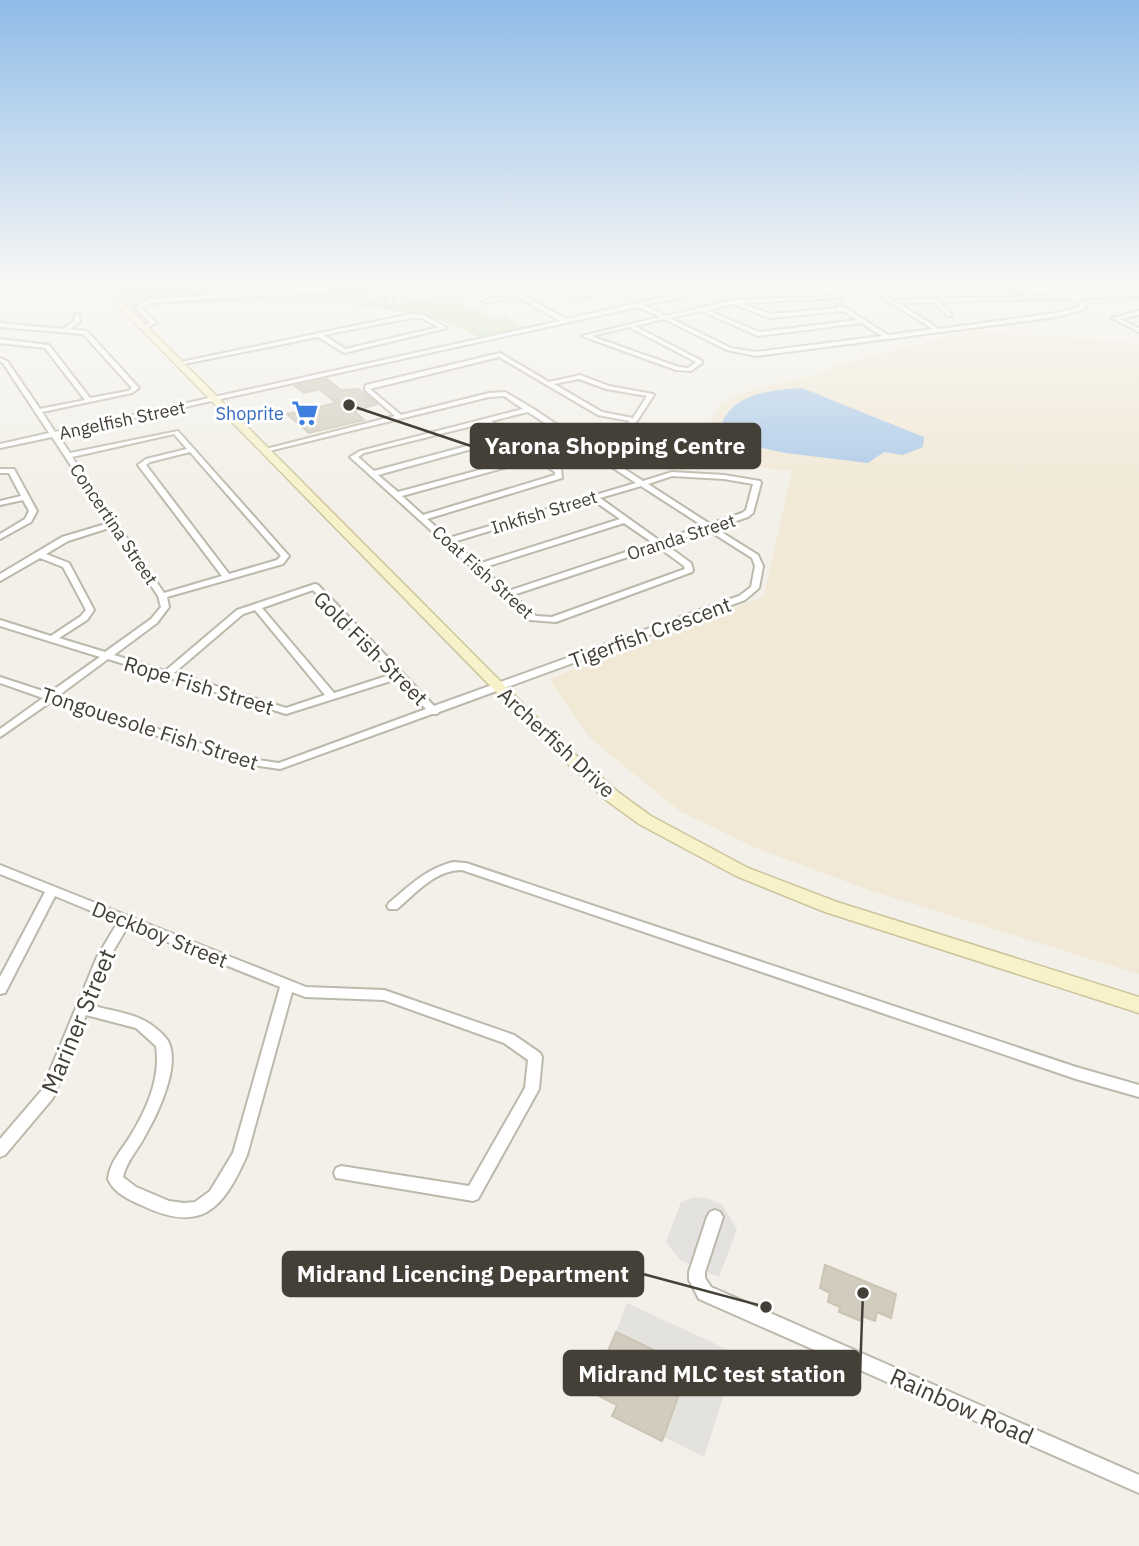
<svg xmlns="http://www.w3.org/2000/svg" width="1139" height="1546" font-family="'IBM Plex Sans',sans-serif">
<style>
.commercial{fill:#f1e8d5}
.green{fill:#c9e1b5}
.parking{fill:#e3e2df}
.water{fill:#aac9e8}
.building{fill:#d2ccbe;stroke:#ccc4b2;stroke-width:2}
.lines{fill:none;stroke-linecap:round;stroke-linejoin:round}
.street-casing{stroke:#bcb8ab;stroke-width:4}
.secondary-casing{stroke:#ccc49c;stroke-width:3}
.street{fill:#fff;fill-rule:evenodd}
.secondary{fill:#f8f2cb;fill-rule:evenodd}
.labels{text-anchor:middle;dominant-baseline:central;stroke-width:6;stroke-linejoin:round;paint-order:stroke}
.far-shop-label{font-size:18px;fill:#366cbe;stroke:#fff;text-anchor:end}
.far-street-label{font-size:18px;fill:#444037;stroke:#fff}
.street-label{font-size:21px;fill:#444037;stroke:#fff}
.near-street-label{font-size:24px;fill:#444037;stroke:#fff}
.leader{fill:none;stroke:#444037;stroke-width:2.5}
.callout-dot{fill:#444037;stroke:#fff;stroke-width:2.5}
.callout{fill:#444037;stroke:#444037;stroke-width:2.5}
.callout-label{font-size:23px;text-anchor:middle;font-weight:bold;fill:#fff}
</style>
<rect width="100%" height="100%" fill="#f2f0e8"/>
<path class="commercial" d="M974 331 1139 343V974L872 891 756 848 681 812 590 738 549 679 764 596 792 471 685 460 704 439 709 423 720 405 735 396 761 387 821 374 840 364Z"/>
<path class="green" d="M149 284H370L367 298 395 296 398 300 390 301 392 304 418 302 462 284H508L466 292 456 301 493 318 504 316 525 329 480 337 432 317 329 301 165 304 133 308 114 290Z"/>
<g class="parking">
<path d="M695 1197 710 1199 722 1205 737 1229 719 1277 680 1260 666 1242 681 1202Z"/>
<path d="M627 1303 737 1354 704 1457 664 1437 686 1375 676 1370 678 1362 616 1332Z"/>
</g>
<path class="water" d="M802 388 924 437 923 447 903 455 884 452 868 463 786 453 718 439C723 395 765 390 802 388Z"/>
<g class="building">
<path d="M327 379 341 390 358 389 377 404 354 411 364 420 309 433 287 414 336 403 320 389 304 393 295 386Z"/>
<path d="M825 1265 896 1294 891 1318 877 1312 875 1321 862 1316 861 1321 839 1312 840 1307 828 1302 830 1293 820 1288Z"/>
<path d="M616 1332 679 1362 676 1370 686 1375 662 1441 612 1416 617 1405 591 1392Z"/>
</g>
<g class="lines">
<g class="street-casing">
<g id="street">
<path d="M49 284H55V288H70L101 284 104 286 70 292H0V288H46L49 287Z"/>
<path d="M381 284H414L411 286 414 299 411 301 408 299 406 286 388 287 394 304 391 306 388 304 383 287 151 303 141 307 156 323 144 329 142 328V326L150 323 135 307 150 299Z"/>
<path d="M434 284H439L446 297H442Z"/>
<path d="M557 284H568L558 287 576 295 628 284H640L575 299 552 288 522 295 566 319 697 290 731 285 823 284 731 289 697 294 644 305 666 316 733 300 836 296 834 293 837 291 842 298 741 303 770 314 838 308 836 306 839 304 888 335 933 329 876 294V292L1010 285 1024 288 1034 296 1069 295 1058 284H1064L1075 294 1139 292V296L1079 298 1085 303V309L1056 317 756 356 727 350 664 319 635 326 702 361V363L691 371 676 370 582 336 660 317 638 307 58 435 70 453 178 431 289 556 283 564 167 597 169 607 157 623 114 655 165 671 237 610 315 584 318 585 434 706 739 596 751 587 755 566 752 558 708 530 665 544 691 563 693 570 692 572 556 622 530 620 350 457 360 451 523 409 504 396 489 397 265 452 262 450 395 416 365 390 366 385 500 353 549 382 580 375 609 386 653 394 654 395 637 421 622 434 587 444 604 455 628 450V452L609 459 643 481 672 472 724 475 760 481 761 483 753 513 748 517 715 528 758 555 763 566 759 588 745 600 439 712 437 714H432L280 769 239 763 52 701 0 737V729L43 698 0 683V677L49 693 100 657 0 626V620L51 636 81 616 86 610 63 567 40 558 0 581V574L62 537 109 523 52 437 0 448V444L49 433 3 363 0 362V358L7 361 40 409 85 400 45 348 0 343V339L49 345 90 398 128 391 132 388 83 334 0 327V323L63 329 74 321 75 314H79L80 322 70 329 87 331 139 388 132 393 42 412 55 432 560 321 516 296 486 303 483 301ZM1010 289 1020 290 1028 296 893 300 884 294ZM1073 298 1079 304 1080 307 1056 313 939 329 898 303 934 302 949 317 952 315 940 302ZM734 304 769 318 843 311 857 320 759 332 707 310ZM701 311 758 336 861 323 882 336 756 352 731 348 670 318ZM629 327 696 362 688 368 679 367 591 336ZM499 357 598 415 630 421 618 432 582 441 532 408 505 392 489 393 401 415 370 389ZM579 379 606 389 647 396 633 418 602 412 554 384ZM528 412 576 443 538 454 491 421ZM484 423 504 436 374 471 358 457 364 453ZM174 434 187 449 146 459 138 465 222 576 164 593 72 457ZM508 439 531 456 398 492 378 475ZM580 446 636 483 449 538 427 519 562 478 561 469 542 457ZM190 452 281 556 277 560 229 574 146 465 150 462ZM536 459 555 472V475L423 515 402 496ZM672 476 724 479 753 484 746 510 742 513 710 524 648 484ZM641 486 703 526 660 541 600 498ZM593 500 620 519 478 564 453 542ZM624 523 653 543 508 591 482 568ZM112 527 158 596 161 607 151 619 105 652 59 638 87 620 94 610 69 563 46 554 68 541ZM658 547 684 566 685 569 552 617 536 616 513 595ZM313 590 393 674 334 693 262 608ZM255 610 325 695 286 708 174 673 243 614ZM108 659 286 714 397 679 426 709 279 763 244 758 58 696Z"/>
<path d="M1139 311V315L1120 319 1139 328V332L1112 318Z"/>
<path d="M411 314 424 315 447 328 344 353 318 337 179 365 176 363ZM411 318H421L439 327 345 349 324 335Z"/>
<path d="M0 469H14L37 511 31 522 0 539V534L25 519 29 511 23 500 0 505V501L21 496 9 473H0Z"/>
<path d="M453 862 466 863 1076 1067 1139 1085V1097L1076 1079 462 870C435 870 416 893 397 909H389L387 906 389 903C409 886 426 869 453 862Z"/>
<path d="M0 865 306 987 384 990 514 1035 540 1053 542 1057 539 1089 478 1199 473 1201 336 1178 334 1173 336 1168 341 1166 469 1186 525 1088 528 1060 504 1043 384 1000 305 997 292 992 247 1155C223 1210 201 1234 141 1205 128 1199 114 1193 108 1179 110 1161 122 1150 131 1135 147 1109 161 1077 156 1046L136 1028 86 1015 53 1098 5 1155 0 1157V1139L42 1090 97 957 118 922 55 896 5 993 0 994V977L45 892 0 874ZM128 926 280 987 233 1153 210 1191 195 1202 184 1203 169 1201 136 1187 123 1177C126 1161 139 1149 146 1134 158 1113 181 1065 168 1041 164 1034 150 1023 143 1020 127 1012 107 1010 90 1005L109 958Z"/>
<path d="M715 1210 720 1212 723 1217 705 1272V1278L711 1287 1139 1475V1493L699 1299 689 1280V1272L707 1217 710 1212Z"/>
</g>
</g>
<g class="secondary-casing">
<path id="secondary" d="M97 284H105L562 743 618 792 651 816 748 868 837 902 1139 997V1013L825 912 736 876 639 824 606 800 552 749Z"/>
</g>
<use href="#street" class="street"/>
<use href="#secondary" class="secondary"/>
</g>
<linearGradient id="sky" x2="0" y2="1"><stop stop-color="#8fbce8"/><stop offset="0.57" stop-color="#f9f8f5"/><stop offset="1" stop-color="#f9f8f5" stop-opacity="0"/></linearGradient>
<rect width="1139" height="501" fill="url(#sky)"/>
<defs>
<g id="supermarket-bare" transform="scale(2.1)"><path d="M-6-5.5h2.5l.6 2H6L4.5 2H-2.5L-4.4-4H-6ZM-1.5 3.2a1.3 1.3 0 1 0 .1 0ZM3 3.2a1.3 1.3 0 1 0 .1 0Z" fill="#3f7fe0" stroke="#fff" stroke-width="2.5" paint-order="stroke"/></g>
</defs>
<g fill-rule="evenodd">
<use href="#supermarket-bare" x="305" y="413"/>
</g>
<g class="labels">
<g class="far-shop-label">
<text x="284" y="413">Shoprite</text>
</g>
<g class="far-street-label">
<text transform="translate(122 420) rotate(-12)">Angelfish Street</text>
<text transform="translate(544 512) rotate(-17)">Inkfish Street</text>
<text transform="translate(114 524) rotate(56)">Concertina Street</text>
<text transform="translate(681 537) rotate(-18)">Oranda Street</text>
<text transform="translate(483 572) rotate(42)">Coat Fish Street</text>
</g>
<g class="street-label">
<text transform="translate(650 632) rotate(-20)">Tigerfish Crescent</text>
<text transform="translate(371 648) rotate(45)">Gold Fish Street</text>
<text transform="translate(199 685) rotate(17)">Rope Fish Street</text>
<text transform="translate(150 728) rotate(18)">Tongouesole Fish Street</text>
<text transform="translate(557 742) rotate(43)">Archerfish Drive</text>
<text transform="translate(160 934) rotate(22)">Deckboy Street</text>
</g>
<g class="near-street-label">
<text transform="translate(78 1021) rotate(-67)">Mariner Street</text>
<text transform="translate(962 1406) rotate(24)">Rainbow Road</text>
</g>
</g>
<path class="leader" d="M349 405L471 446M766 1307L643 1274M863 1293L860 1373"/>
<g class="callout-dot">
<circle cx="349" cy="405" r="7"/>
<circle cx="766" cy="1307" r="7"/>
<circle cx="863" cy="1293" r="7"/>
</g>
<g class="callout">
<rect x="471" y="424" width="289" height="44" rx="7"/>
<rect x="283" y="1252" width="360" height="44" rx="7"/>
<rect x="564" y="1351" width="296" height="44" rx="7"/>
</g>
<g class="callout-label">
<text x="615" y="454">Yarona Shopping Centre</text>
<text x="463" y="1282">Midrand Licencing Department</text>
<text x="712" y="1382">Midrand MLC test station</text>
</g>
</svg>
